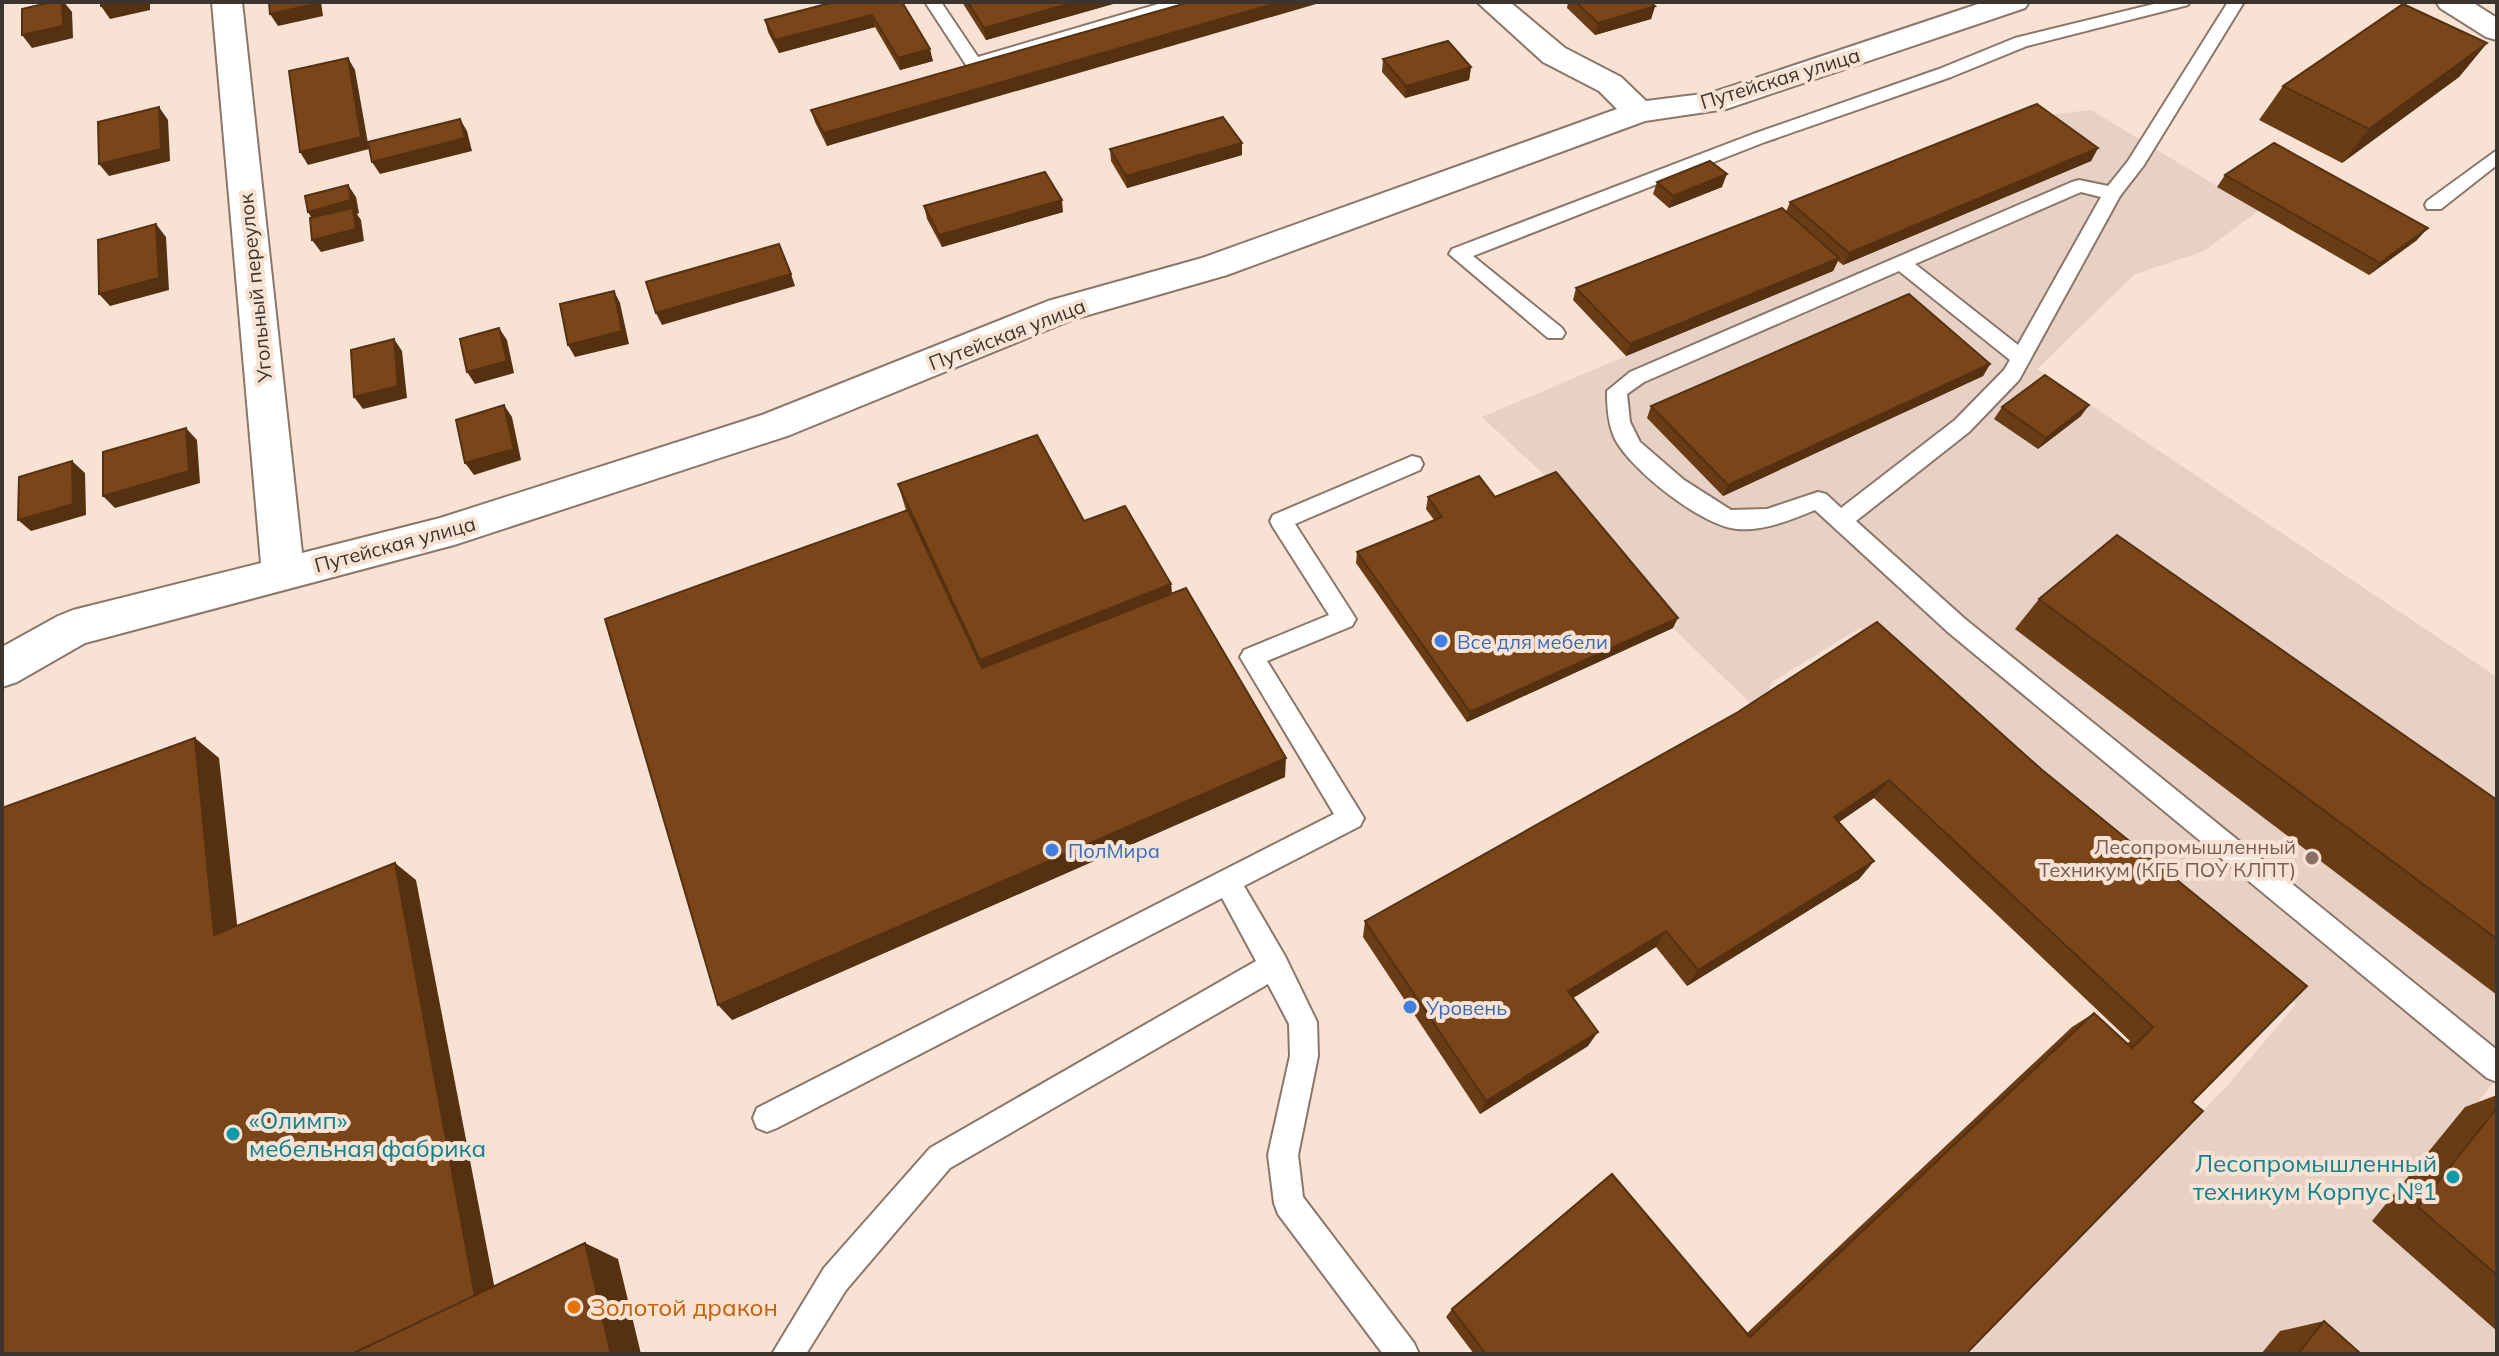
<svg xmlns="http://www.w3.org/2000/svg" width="2499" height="1356" font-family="Mulish,sans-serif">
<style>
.education{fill:#e6d1c4}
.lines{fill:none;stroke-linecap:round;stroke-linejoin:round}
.lane-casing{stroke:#8b776a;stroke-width:4}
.street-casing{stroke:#8b776a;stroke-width:4}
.lane{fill:#fff;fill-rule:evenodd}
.street{fill:#fff;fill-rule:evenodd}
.wall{fill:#693c16}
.shaded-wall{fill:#553112}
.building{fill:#7a4619;stroke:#553112;stroke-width:2}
.shop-dot{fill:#3f7fe0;stroke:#f8e2d3;stroke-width:3}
.education-dot{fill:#8d6e63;stroke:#f8e2d3;stroke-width:3}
.culture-dot{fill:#0f9aa8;stroke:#f8e2d3;stroke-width:3}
.food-dot{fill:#e8710a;stroke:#f8e2d3;stroke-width:3}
.labels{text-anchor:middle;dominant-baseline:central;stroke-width:8;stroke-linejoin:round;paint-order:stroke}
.street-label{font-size:20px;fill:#3c342e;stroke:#f8e2d3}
.shop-label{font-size:20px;fill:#366cbe;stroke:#f8e2d3;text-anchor:start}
.education-label{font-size:20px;fill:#785e54;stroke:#f8e2d3;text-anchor:end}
.near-culture-label{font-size:24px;fill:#0d838f;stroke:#f8e2d3;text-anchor:start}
.near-food-label{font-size:24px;fill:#c56008;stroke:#f8e2d3;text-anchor:start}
</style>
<rect width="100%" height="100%" fill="#f8e2d3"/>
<path class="education" d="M2091 110 2258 211 2204 251 2135 274 2037 369 2497 677V1077L2473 1109 2497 1129V1354H1969L2228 1085 2296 1004 1860 628 1772 682 1758 711 1673 628 1553 483 1482 417 1626 356 1573 300 2030 117Z"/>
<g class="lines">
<g class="lane-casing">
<g id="lane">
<path d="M925 2H941L978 57 1165 2H1190L1188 5 974 69 968 68Z"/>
<path d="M2162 2H2190L2188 5 2027 46 1951 77 1765 142 1473 256 1562 328 1565 333 1562 338H1548L1449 254 1452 249 1753 134 1939 69 2015 38Z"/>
<path d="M2228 2H2244L2144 165 2120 196 2019 380 1969 432 1856 521 1965 619 2497 1050V1082L2487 1078 1949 633 1815 510C1791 520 1764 531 1737 529 1702 526 1631 470 1615 439 1608 424 1607 408 1607 391L1630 372 2072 182 2079 180 2108 186 2128 161ZM2081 192 2101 197 2018 345 1915 264ZM1899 271 2010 360 2004 370 1955 420 1841 508 1826 494 1818 492 1767 509 1731 510 1684 480 1640 442 1630 422 1627 394 1644 382Z"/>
<path d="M2497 150V165L2441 209H2427L2425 205 2427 201Z"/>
<path d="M1412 456 1420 458 1423 464 1420 470 1295 524 1356 619 1352 626 1267 661 1364 818 1360 826 1244 886 1285 956 1317 1022 1318 1056 1298 1155 1303 1197 1414 1343 1419 1354H1383L1278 1214 1274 1203 1268 1155 1290 1056 1289 1024 1268 984 950 1168 846 1290 806 1354H772L824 1268 930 1148 1256 961 1222 898 777 1128 767 1132 757 1128 753 1118 757 1108 1334 814 1240 657 1244 650 1329 615 1273 527 1270 521 1273 515Z"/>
</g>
</g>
<g class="street-casing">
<g id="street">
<path d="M212 2H242L302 553 440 518 762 415 1048 301 1202 258 1617 109 1599 91 1543 62 1477 2H1510L1565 48 1621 77 1646 101 1711 93 1984 2H2029L2025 8 1726 109 1645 121 1227 275 1074 319 790 435 454 545 85 643 17 682 2 687V647L58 616 73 610 261 563Z"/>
<path d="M2436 2H2472L2497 18V40L2486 37 2440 8Z"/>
</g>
</g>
<use href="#lane" class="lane"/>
<use href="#street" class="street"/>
</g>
<g class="wall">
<path d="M902 2 933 61 900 70 875 27 779 53 768 32 765 20Z"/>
<path d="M962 2H1120L986 40Z"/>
<path d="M1190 2 827 146 815 122 811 110Z"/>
<path d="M1568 2H1650L1655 6 1651 19 1595 35 1567 8Z"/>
<path d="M2487 43 2459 77 2342 163 2259 120 2283 86Z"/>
<path d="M1383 59 1471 67 1469 80 1405 98 1382 72Z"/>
<path d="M1242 143V155L1127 188 1111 161 1110 149Z"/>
<path d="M2098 148 2091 161 1843 265 1838 261 1833 271 1626 356 1573 300 1576 288 1786 212 1790 202Z"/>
<path d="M2225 175 2417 240 2369 275 2217 187Z"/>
<path d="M1657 182 1722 187 1669 208 1653 194Z"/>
<path d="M924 206 1063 212 942 247 927 219Z"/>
<path d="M1990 364 1983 376 1723 496 1647 418 1651 406Z"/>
<path d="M2002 407 2081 416 2038 449 1994 419Z"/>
<path d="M898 484 1084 521 1171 584 1172 594 1285 777 732 1020 906 510Z"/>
<path d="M1428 497H1495L1673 628 1467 722 1356 563 1357 552 1434 520 1426 509Z"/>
<path d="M2039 599 2497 800V995L2015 629Z"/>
<path d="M1738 712 2041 769 2192 1102 1966 1354H1474L1446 1317 1452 1309 1747 1333 2072 1027 2094 1013 2127 1044 2130 1041 1874 798 1839 822 1874 861 1859 879 1687 986 1656 947 1573 998 1588 1046 1480 1114 1363 937 1365 921Z"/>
<path d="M2497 1095V1331L2372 1221 2465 1107Z"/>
<path d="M2324 1321 2361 1354H2261L2280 1331Z"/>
</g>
<g class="shaded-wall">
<path d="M62 2H64L72 12 73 38 32 48 22 35Z"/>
<path d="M121 2H150V10L110 19 101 6Z"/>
<path d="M315 2H321L323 16 278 26 270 14Z"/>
<path d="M1075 2H1120L986 40 984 28Z"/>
<path d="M1280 2H1323L827 146 824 133Z"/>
<path d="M1655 6 1651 19 1595 35 1598 23Z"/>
<path d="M872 15 875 27 779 53 775 40Z"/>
<path d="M2487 43 2459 77 2342 163 2369 129Z"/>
<path d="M930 49 933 61 900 70 898 58Z"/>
<path d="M348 58 355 70 369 149 308 165 300 152Z"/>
<path d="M1471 67 1469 80 1405 98 1406 86Z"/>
<path d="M159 107 168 120 170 161 109 176 99 164Z"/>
<path d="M460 119 467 131 472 151 380 174 372 162Z"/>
<path d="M1242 143V155L1127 188 1126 176Z"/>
<path d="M2098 148 2091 161 1843 265 1849 253Z"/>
<path d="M1727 174 1722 187 1669 208 1673 196Z"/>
<path d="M348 185 356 197 359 213 357 214 361 220 364 241 321 252 312 240 316 225 308 212Z"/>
<path d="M1062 200 1063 212 942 247 939 235Z"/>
<path d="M156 224 166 237 169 290 110 306 99 294Z"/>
<path d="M2428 228 2417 240 2369 275 2380 263Z"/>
<path d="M1839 258 1833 271 1626 356 1630 344Z"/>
<path d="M791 274 795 286 662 325 656 313Z"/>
<path d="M614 291 620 303 629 344 575 357 568 345Z"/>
<path d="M499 328 507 340 514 373 475 384 467 372Z"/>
<path d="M394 339 402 351 407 398 363 409 354 397Z"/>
<path d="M1990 364 1983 376 1723 496 1728 485Z"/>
<path d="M504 405 512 417 521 460 474 475 465 463Z"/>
<path d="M2089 405 2081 416 2038 449 2046 438Z"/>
<path d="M186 428 197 440 200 483 115 508 103 496Z"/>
<path d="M72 461 85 473 86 515 31 531 18 520Z"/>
<path d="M1171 584 1173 614 988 688 980 660Z"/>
<path d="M1678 618 1673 628 1467 722 1470 712Z"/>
<path d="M195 738 219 758 240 951 214 935Z"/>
<path d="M1286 758 1285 777 732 1020 718 1005Z"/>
<path d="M1889 780 1874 798 1820 835 1834 817Z"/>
<path d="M1874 861 1859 879 1687 986 1698 970Z"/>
<path d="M395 863 416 880 500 1316 421 1354Z"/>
<path d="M1666 931 1656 947 1560 1006 1568 991Z"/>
<path d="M1598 1032 1588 1046 1480 1114 1486 1101Z"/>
<path d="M585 1243 618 1259 641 1354H611Z"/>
</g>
<g class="building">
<path d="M52 2H62L63 26 22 35V9Z"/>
<path d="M101 2H121L101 6Z"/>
<path d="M269 2H315V4L270 14Z"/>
<path d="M834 2H902L930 49 898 58 872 15 775 40 765 20Z"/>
<path d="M968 2H1075L984 28Z"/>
<path d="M1190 2H1280L824 133 811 110Z"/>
<path d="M1576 2H1650L1655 6 1598 23Z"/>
<path d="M2403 4 2487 43 2369 129 2283 86Z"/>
<path d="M1448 41 1471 67 1406 86 1383 59Z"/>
<path d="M348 58 361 137 300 152 289 71Z"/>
<path d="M2037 104 2098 148 1849 253 1790 202Z"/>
<path d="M159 107 161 149 99 164 98 122Z"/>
<path d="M1223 117 1242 143 1126 176 1110 149Z"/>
<path d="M460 119 465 138 372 162 368 142Z"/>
<path d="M2274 143 2428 228 2380 263 2225 175Z"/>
<path d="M1710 161 1727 174 1673 196 1657 182Z"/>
<path d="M1045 172 1062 200 939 235 924 206Z"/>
<path d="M348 185 351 200 308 212 305 196Z"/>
<path d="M353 208 356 229 312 240 310 218Z"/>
<path d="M1782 208 1839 258 1630 344 1576 288Z"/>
<path d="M156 224 159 278 99 294 98 240Z"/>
<path d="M779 244 791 274 656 313 646 282Z"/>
<path d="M614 291 622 331 568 345 560 304Z"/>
<path d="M1909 294 1990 364 1728 485 1651 406Z"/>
<path d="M499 328 507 361 467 372 460 339Z"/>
<path d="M394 339 398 386 354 397 351 350Z"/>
<path d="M2045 375 2089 405 2046 438 2002 407Z"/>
<path d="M504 405 514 449 465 463 456 420Z"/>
<path d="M186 428 189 471 103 496V452Z"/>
<path d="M1037 435 1084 521 1125 506 1171 584 980 660 898 484Z"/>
<path d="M72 461 73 504 18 520 19 477Z"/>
<path d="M1556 472 1678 618 1470 712 1357 552 1442 517 1428 497 1479 476 1495 497Z"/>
<path d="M908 510 982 668 1186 588 1286 758 718 1005 605 619Z"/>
<path d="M2117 535 2497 800V939L2039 599Z"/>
<path d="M1877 622 2041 769 2307 986 2192 1102 2203 1111 1966 1354H1486L1452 1309 1612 1174 1750 1337 2094 1013 2132 1048 2153 1027 1889 780 1834 817 1874 861 1698 970 1666 931 1568 991 1598 1032 1486 1101 1365 921 1738 712Z"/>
<path d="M195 738 214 935 395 863 475 1296 352 1354H2V808Z"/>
<path d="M2497 1108V1275L2418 1207Z"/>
<path d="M585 1243 611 1354H352Z"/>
<path d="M2324 1321 2361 1354H2298Z"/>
</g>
<g class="shop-dot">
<circle cx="1441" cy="641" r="8"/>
<circle cx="1052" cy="850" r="8"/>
<circle cx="1410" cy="1007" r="8"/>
</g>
<circle class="education-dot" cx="2312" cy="858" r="8"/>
<g class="culture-dot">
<circle cx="233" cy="1134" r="8"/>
<circle cx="2453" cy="1177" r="8"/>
</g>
<circle class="food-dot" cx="574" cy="1307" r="8"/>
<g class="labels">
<g class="street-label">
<text transform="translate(1780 78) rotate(-17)">Путейская улица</text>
<text transform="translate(255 288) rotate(-96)">Угольный переулок</text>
<text transform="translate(1007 334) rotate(-21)">Путейская улица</text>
<text transform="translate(395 544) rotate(-15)">Путейская улица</text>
</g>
<g class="shop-label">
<text x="1457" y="641">Все для мебели</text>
<text x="1068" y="850">ПолМира</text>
<text x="1426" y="1007">Уровень</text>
</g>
<g class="education-label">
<text x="2296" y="846">Лесопромышленный<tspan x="2296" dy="23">Техникум (КГБ ПОУ КЛПТ)</tspan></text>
</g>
<g class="near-culture-label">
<text x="249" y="1120">«Олимп»<tspan x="249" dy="28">мебельная фабрика</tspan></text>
<text x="2437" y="1163" text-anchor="end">Лесопромышленный<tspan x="2437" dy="28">техникум Корпус №1</tspan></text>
</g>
<g class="near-food-label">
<text x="590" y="1307">Золотой дракон</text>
</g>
</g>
<rect width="2499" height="1356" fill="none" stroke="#3c342e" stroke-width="8"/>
</svg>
